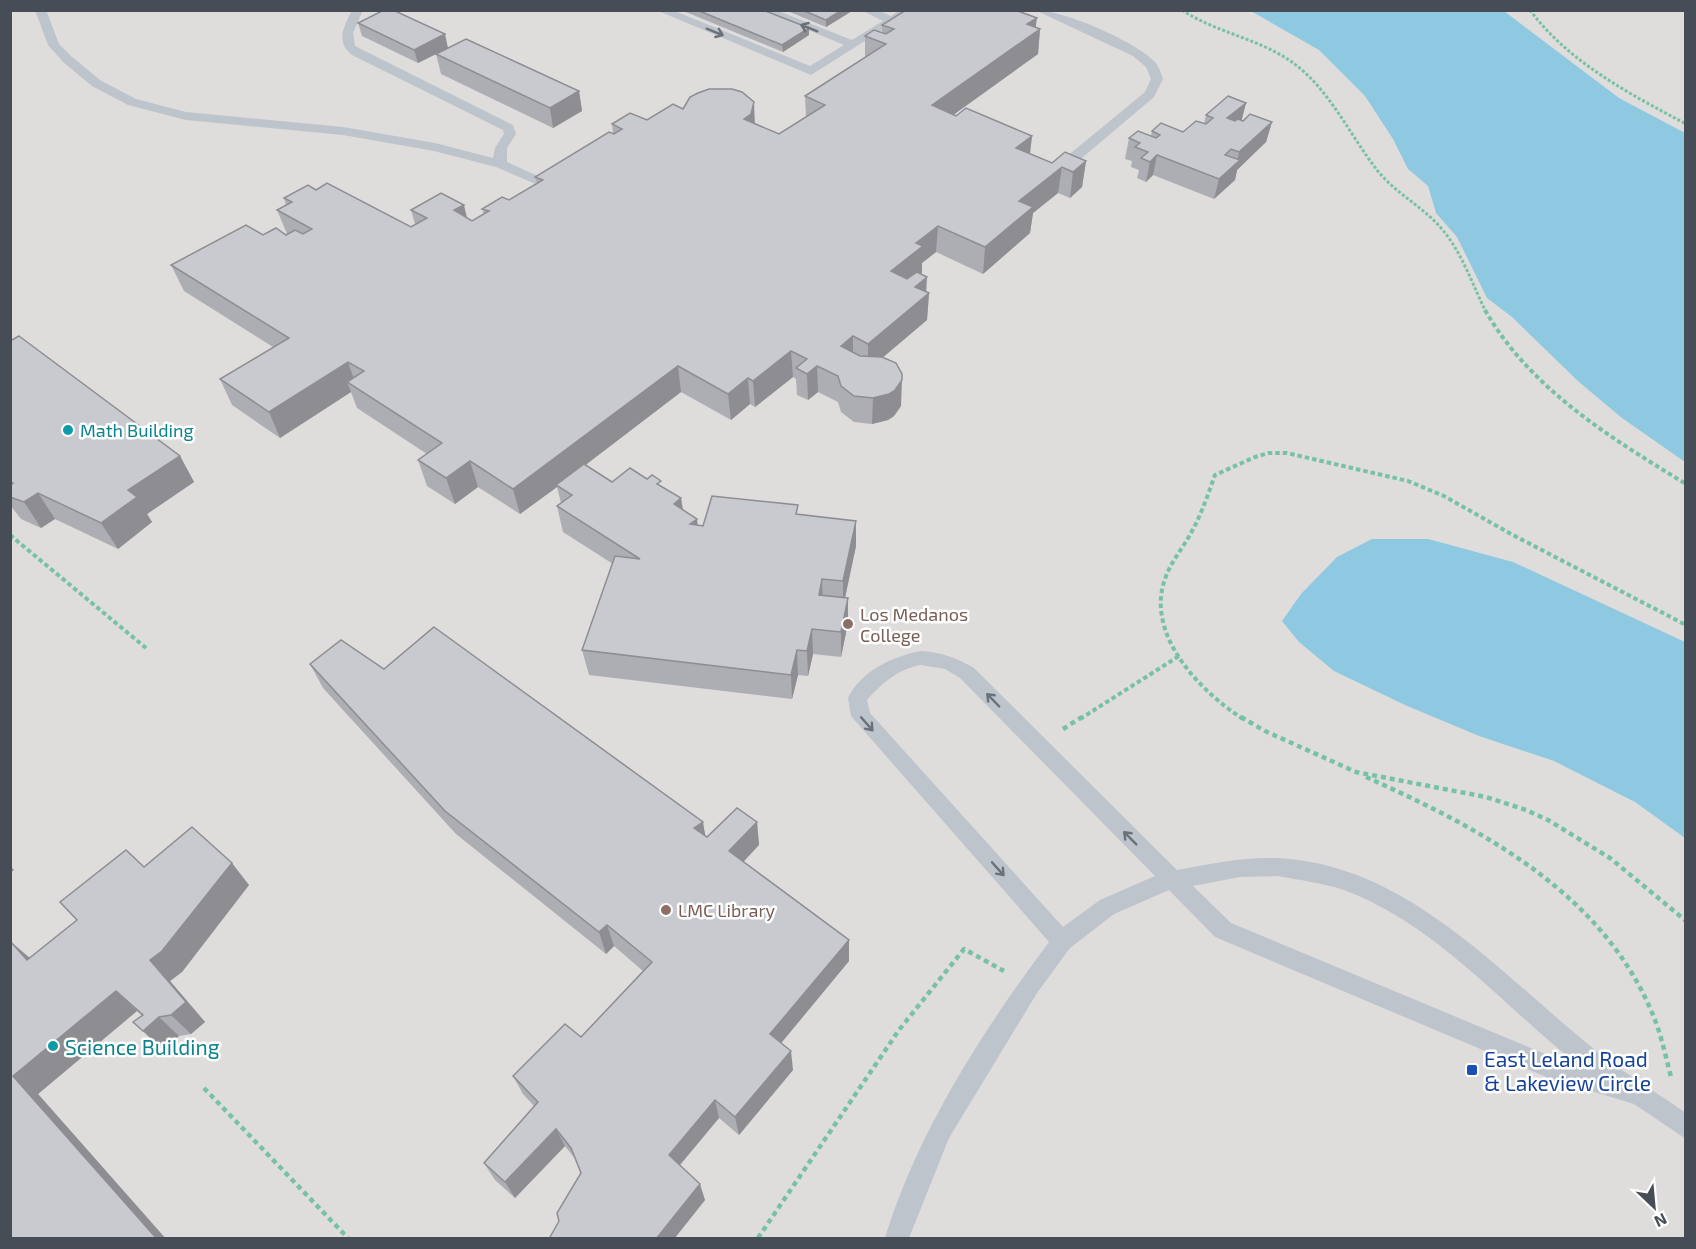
<svg xmlns="http://www.w3.org/2000/svg" width="1696" height="1249" font-family="'Exo 2',sans-serif">
<style>
.education{fill:#dfdcdc}
.water{fill:#8ec9e1}
.lines{fill:none;stroke-linecap:round;stroke-linejoin:round}
.path-far2{stroke:#78c2a4;stroke-width:3;stroke-dasharray:3 2;stroke-linecap:butt}
.path-far1{stroke:#78c2a4;stroke-width:4;stroke-dasharray:4.5 3;stroke-linecap:butt}
.path{stroke:#78c2a4;stroke-width:4.5;stroke-dasharray:5 4;stroke-linecap:butt}
.lane{fill:#bdc4cc;fill-rule:evenodd}
.wall{fill:#adaeb3}
.shaded-wall{fill:#8d8d92}
.building{fill:#c9cad0;stroke:#8d8d92;stroke-width:1.5}
.oneway{stroke:#6a7179}
.culture-dot{fill:#0f9aa8;stroke:#fff;stroke-width:2}
.education-dot{fill:#8d6e63;stroke:#fff;stroke-width:2}
.transit-dot{fill:#1a4fb4;stroke:#fff;stroke-width:2}
.labels{text-anchor:middle;dominant-baseline:central;stroke-width:5;stroke-linejoin:round;paint-order:stroke}
.culture-label{font-size:18px;fill:#0d838f;stroke:#fff;text-anchor:start}
.education-label{font-size:18px;fill:#785e54;stroke:#fff;text-anchor:start}
.near-culture-label{font-size:21px;fill:#0d838f;stroke:#fff;text-anchor:start}
.near-transit-label{font-size:21px;fill:#164399;stroke:#fff;text-anchor:start}
</style>
<rect width="100%" height="100%" fill="#eeebeb"/>
<rect class="education" x="11" y="11" width="1674" height="1227"/>
<g class="water">
<path d="M1251 11H1504L1619 98 1685 133V462L1622 418 1579 382 1512 317 1487 298 1457 237 1436 213 1428 186 1408 169 1393 139 1365 96 1319 50Z"/>
<path d="M1372 539H1428L1513 562 1685 642V838L1635 802 1554 761 1479 736 1405 705 1334 671 1299 642 1282 621 1301 594 1337 557Z"/>
</g>
<g class="lines">
<g class="path-far2">
<path d="M1182 10C1215 32 1256 38 1289 60 1328 86 1349 134 1377 170 1395 193 1422 206 1441 228 1462 252 1472 284 1486 312"/>
<path d="M1530 10C1568 62 1630 94 1686 124"/>
</g>
<g class="path-far1">
<path d="M1485 310C1530 389 1611 438 1686 484"/>
<path d="M10 535 146 648"/>
<path d="M1080 719 1179 656"/>
<path d="M1243 719C1200 691 1145 635 1165 579 1171 561 1184 547 1192 531 1202 513 1208 494 1215 475L1255 457 1269 453H1287L1408 481 1444 496 1511 534 1686 625"/>
</g>
<g class="path">
<path d="M1241 717 1265 731 1356 772 1486 797 1526 810 1548 820 1610 858 1686 921"/>
<path d="M1063 729 1082 717"/>
<path d="M1366 777C1482 829 1606 894 1655 1020 1662 1038 1666 1058 1671 1077"/>
<path d="M204 1088 348 1238"/>
<path d="M758 1238 899 1030 964 949 1004 971"/>
</g>
<g class="lane">
<path d="M35 10H46L59 44 71 56 100 80 136 99 186 112 343 127 435 143 493 158 495 148 504 134 503 130 352 55C335 41 344 27 352 10H363L353 33 355 46 513 125 516 134 507 148V162L564 188 562 191H552L496 167 434 151 343 135 186 120 128 105 92 86 63 62 48 45Z"/>
<path d="M656 10H672L810 66 844 45 760 10H776L852 40 883 21 861 10H877L891 16 900 10H914L811 75Z"/>
<path d="M1035 10C1063 10 1135 41 1155 62 1159 67 1161 73 1163 79L1154 97 1070 168H1060L1059 165 1060 162 1145 92 1151 79 1146 67 1133 56Z"/>
<path d="M921 651C941 652 957 658 974 668L1177 870C1210 864 1242 857 1276 858 1404 863 1497 970 1589 1045 1619 1070 1653 1090 1686 1113V1139L1634 1104 1549 1078 1215 937 1169 890 1114 914 1070 948 1037 993 949 1138 909 1238H885C917 1133 983 1030 1049 942L851 716 848 698C861 671 893 656 921 651ZM921 665 945 669 960 678 1155 876 1100 900 1063 927 870 713 867 700C882 683 898 669 921 665ZM1277 876C1300 880 1322 883 1344 890 1437 925 1501 1004 1577 1064L1550 1056 1231 923 1193 886 1240 877Z"/>
</g>
</g>
<g class="wall">
<path d="M681 10H763L809 28V35L783 52Z"/>
<path d="M785 10H852V11L826 27Z"/>
<path d="M358 23 448 48 418 63 362 36Z"/>
<path d="M882 25 1036 27 1040 29 1038 54 953 114 1032 136 1030 154 1052 163 1086 161 1082 187 1070 198 1058 193 1033 213 1030 233 983 274 936 252 922 263V273L920 274 926 292 929 293 927 320 883 357 901 406 894 416 888 420 872 424 854 422 841 412 838 402 818 392 808 400 797 395 796 379 793 377 755 407 750 404 731 420 681 392 585 465 612 482 647 479 662 486 681 498 683 510 698 525 703 526 798 514 856 546 845 598 848 623 841 657 813 654 808 676 798 675 792 699 589 675 582 650 613 564 563 532 557 506 561 503 557 487 520 514 478 487 455 504 427 486 418 460 427 454 357 408 351 392 280 438 232 405 220 379 273 347 184 291 171 265 263 235 287 234 277 210 286 205 284 198 316 190 411 227 415 224 411 210 467 218 472 221 484 215 482 209 509 200 537 184 535 177 613 134 612 124 647 120 683 109 755 124 779 134 806 117 805 96 865 58V36L882 33Z"/>
<path d="M436 54 579 91 582 111 553 128 441 74Z"/>
<path d="M1246 103 1241 120 1272 122 1266 142 1237 170 1235 180 1214 199 1153 175 1146 182 1137 178 1139 170 1131 167 1132 161 1125 159 1129 138 1151 136 1152 131 1183 132 1204 124 1206 115Z"/>
<path d="M10 341 180 456 194 482 147 514 152 522 118 549 55 519 41 528 21 519 10 505Z"/>
<path d="M310 664 384 669 707 837 757 822 759 845 743 862 849 940V961L781 1043 793 1070 739 1135 719 1118 680 1165 705 1200 674 1239H549L559 1221 581 1173 576 1160 565 1146 515 1198 495 1180 484 1163 534 1106 523 1094 513 1076 581 1037 643 971 614 946 606 954 456 834 323 688Z"/>
<path d="M144 867 249 885 182 972 170 981 205 1022 191 1034 179 1036 163 1050 133 1022 142 1016 137 1011 38 1094 166 1239H10L29 958Z"/>
</g>
<g class="shaded-wall">
<path d="M842 10 852 11 826 27V20Z"/>
<path d="M1037 18 1035 32 1040 29 1038 54 931 131 932 105 1027 24Z"/>
<path d="M809 28V35L783 52 782 45Z"/>
<path d="M445 34 448 48 418 63 414 50Z"/>
<path d="M579 91 582 111 553 128 550 108Z"/>
<path d="M754 102 755 127 744 119Z"/>
<path d="M1246 103 1241 123 1227 118Z"/>
<path d="M1272 122 1266 142 1237 170 1235 180 1214 199 1219 179 1237 163 1239 152Z"/>
<path d="M1032 136 1029 161 1016 148Z"/>
<path d="M1157 155 1153 175 1146 182 1150 162Z"/>
<path d="M1086 161 1082 187 1070 198 1073 172Z"/>
<path d="M1062 167 1058 193 1033 213 1030 233 983 274 985 247 1019 201Z"/>
<path d="M464 205 470 231 454 210Z"/>
<path d="M938 226 936 252 922 263V273L890 298 891 271 916 243Z"/>
<path d="M927 277 926 296 929 293 927 320 868 370V344L915 287Z"/>
<path d="M853 336V362L841 346Z"/>
<path d="M791 351 793 377 755 407 753 381Z"/>
<path d="M348 362 357 388 347 382 351 392 280 438 269 412Z"/>
<path d="M678 366 681 392 558 486 556 485 557 487 520 514 513 489Z"/>
<path d="M817 366 818 392 808 400 807 374Z"/>
<path d="M748 378 750 404 731 420 728 394Z"/>
<path d="M902 380 901 406 894 416 888 420 872 424 873 398Z"/>
<path d="M180 456 194 482 147 514 152 522 118 549 101 523 128 490Z"/>
<path d="M470 461 478 487 455 504 446 478Z"/>
<path d="M38 493 55 519 41 528 24 502Z"/>
<path d="M681 498 685 524 674 504Z"/>
<path d="M697 519 700 544 690 524Z"/>
<path d="M856 521V546L843 607V581Z"/>
<path d="M822 579 823 604 819 595Z"/>
<path d="M848 598V623L841 657V632Z"/>
<path d="M812 629 813 654 808 676 807 651Z"/>
<path d="M797 650 798 675 792 699 791 675Z"/>
<path d="M703 822 707 845 694 828Z"/>
<path d="M757 822 759 845 732 874 729 851Z"/>
<path d="M232 863 249 885 182 972 170 981 205 1022 191 1034 171 1015 150 960Z"/>
<path d="M10 866 14 870 10 873Z"/>
<path d="M607 925 614 946 606 954 599 932Z"/>
<path d="M849 940V961L773 1053 770 1034Z"/>
<path d="M10 941 31 959 27 960Z"/>
<path d="M116 991 137 1011 38 1094 166 1239H157L13 1076Z"/>
<path d="M159 1017 179 1036 163 1050 143 1031Z"/>
<path d="M791 1051 793 1070 739 1135 735 1117Z"/>
<path d="M715 1100 719 1118 674 1172 669 1155Z"/>
<path d="M556 1129 565 1146 515 1198 505 1182Z"/>
<path d="M700 1184 705 1200 674 1239H656Z"/>
</g>
<g class="building">
<path d="M384 10H393L445 34 414 50 358 23Z"/>
<path d="M697 10H763L809 28 782 45Z"/>
<path d="M802 10H842L826 20Z"/>
<path d="M906 10H1015L1037 18 1027 24 1040 29 932 105 956 116 966 108 1032 136 1016 148 1052 163 1065 152 1086 161 1073 172 1062 167 1019 201 1033 207 985 247 938 226 916 243 923 246 891 271 907 279 917 272 927 277 915 287 929 293 868 344 853 336 841 346 860 356 882 357 896 363 902 374V380L895 390 889 394 873 398 854 396 841 386 838 376 817 366 807 374 796 368 807 359 791 351 753 381 748 378 728 394 678 366 513 489 470 461 446 478 418 460 442 443 347 382 364 371 348 362 269 412 220 379 289 338 171 265 246 225 263 235 276 228 286 235 295 230 303 234 312 229 277 210 292 202 284 198 308 185 316 190 327 183 411 227 427 218 411 210 441 193 464 205 454 210 472 221 489 211 482 209 502 197 509 200 543 180 535 177 609 132 614 134 622 129 612 124 630 113 647 120 673 104 683 109 690 97 698 93 709 89H732L742 92 754 102 751 114 744 119 779 134 825 105 805 96 886 44 865 36 874 30 886 34 894 29 882 25Z"/>
<path d="M466 39 579 91 550 108 436 54Z"/>
<path d="M1228 96 1246 103 1227 118 1235 121 1238 119 1243 121 1250 114 1272 122 1239 152 1231 149 1225 155 1240 160 1219 179 1157 155 1150 162 1141 158 1148 152 1135 147 1140 143 1129 138 1138 131 1156 138 1160 135 1152 131 1161 123 1183 132 1196 121 1206 124 1213 118 1206 115Z"/>
<path d="M19 336 180 456 128 490 137 497 101 523 38 493 24 502 10 497V486L13 483 10 482V341Z"/>
<path d="M584 464 612 482 630 468 647 479 652 475 661 481 657 484 681 498 674 504 697 519 690 524 703 526 712 496 798 505 796 514 856 521 843 581 822 579 819 595 848 598 841 632 812 629 807 651 797 650 791 675 582 650 615 556 640 559 557 506 572 495 556 485Z"/>
<path d="M434 627 703 822 694 828 707 837 737 808 757 822 729 851 849 940 770 1034 791 1051 735 1117 715 1100 669 1155 700 1184 656 1239H549L559 1221 557 1213 581 1173 571 1148 556 1129 505 1182 484 1163 538 1102 513 1076 565 1024 581 1037 652 962 607 925 599 932 445 811 310 664 341 640 384 669Z"/>
<path d="M192 827 232 863 162 951 150 960 186 1002 171 1015 159 1017 143 1031 133 1022 143 1015 116 991 13 1076 157 1239H10V941L27 960 77 920 60 902 126 850 144 867Z"/>
</g>
<defs><path id="oneway-shaft" d="M-6 0H5M1.5-3L5.5 0L1.5 3" fill="none" stroke-width="1.6" stroke-linecap="round" stroke-linejoin="round" transform="scale(1.5)"/></defs>
<g class="oneway">
<use href="#oneway-shaft" transform="translate(809 28) rotate(-158)"/>
<use href="#oneway-shaft" transform="translate(715 32) rotate(22)"/>
<use href="#oneway-shaft" transform="translate(993 700) rotate(-134)"/>
<use href="#oneway-shaft" transform="translate(867 724) rotate(49)"/>
<use href="#oneway-shaft" transform="translate(1130 838) rotate(-135)"/>
<use href="#oneway-shaft" transform="translate(998 869) rotate(48)"/>
</g>
<g class="culture-dot">
<circle cx="68" cy="430" r="6"/>
<circle cx="53" cy="1046" r="6"/>
</g>
<g class="education-dot">
<circle cx="848" cy="624" r="6"/>
<circle cx="666" cy="910" r="6"/>
</g>
<rect class="transit-dot" x="1466" y="1064" width="12" height="12" rx="3"/>
<g class="labels">
<g class="culture-label">
<text x="80" y="430">Math Building</text>
</g>
<g class="education-label">
<text x="860" y="614">Los Medanos<tspan x="860" dy="21">College</tspan></text>
<text x="678" y="910">LMC Library</text>
</g>
<g class="near-culture-label">
<text x="65" y="1046">Science Building</text>
</g>
<g class="near-transit-label">
<text x="1484" y="1058">East Leland Road<tspan x="1484" dy="24">&amp; Lakeview Circle</tspan></text>
</g>
</g>
<rect width="1696" height="1249" fill="none" stroke="#464d56" stroke-width="24"/>
<g transform="translate(1654 1207) rotate(154)" stroke="#ffffff" stroke-width="4.5" paint-order="stroke">
<path d="M0-4.5L10 22L0 15L-10 22Z" fill="#464d56"/>
<text y="-9" font-size="16" font-weight="bold" text-anchor="middle" fill="#464d56">N</text>
</g>
</svg>
